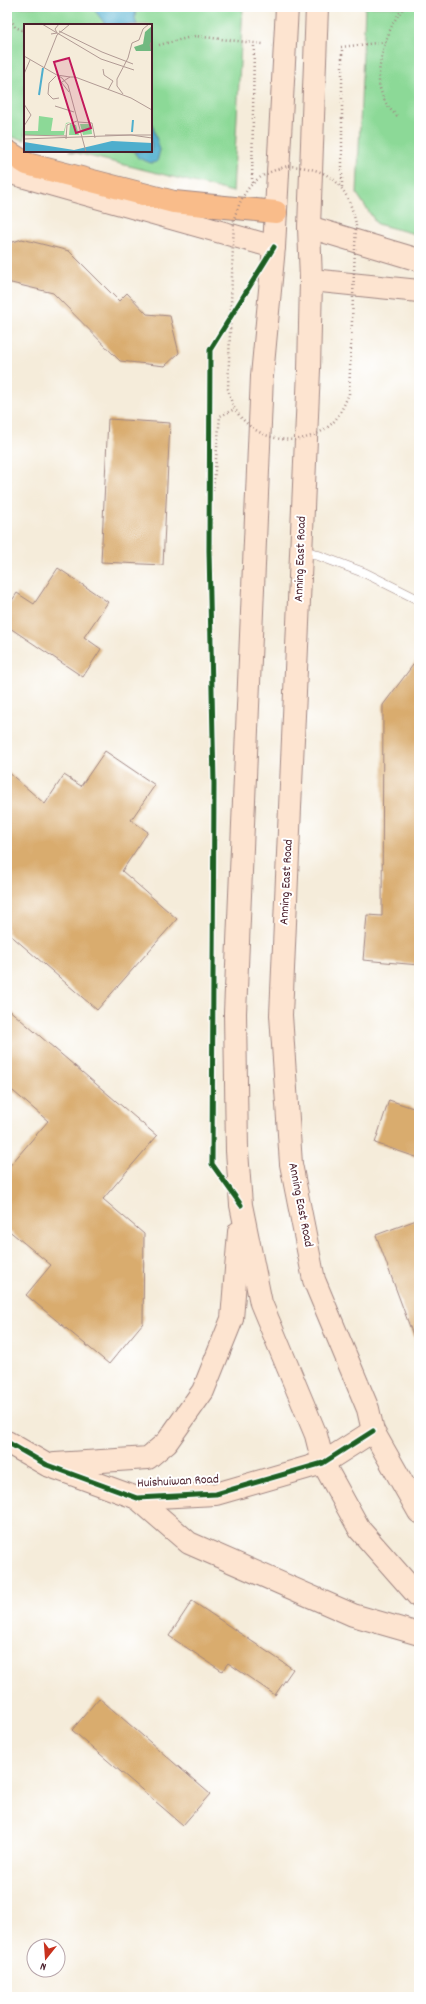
<svg xmlns="http://www.w3.org/2000/svg" width="426" height="2004" font-family="Dekko,sans-serif">
<style>
.green{fill:#8cd997;stroke:#6b7c61}
.water{fill:#4eaecd;stroke:#4c667c}
.building{fill:#d9ac6e}
.lines{fill:none;stroke-linecap:round;stroke-linejoin:round}
.lane-casing{stroke:#a08682;stroke-width:10}
.secondary-casing{stroke:#a08682;stroke-width:24}
.primary-casing{stroke:#a08682;stroke-width:24}
.path{stroke:#a08682;stroke-width:2.5;stroke-dasharray:1 3;stroke-linecap:butt}
.lane{stroke:#fff;stroke-width:9}
.secondary{stroke:#fde4d0;stroke-width:22}
.primary{stroke:#f9bc8a;stroke-width:22}
.path-bridge{stroke:#a08682;stroke-width:2.5;stroke-dasharray:1 3;stroke-linecap:butt}
.cycleway-casing{stroke:#fff;stroke-width:8}
.cycleway{stroke:#1b5e20;stroke-width:5}
.labels{text-anchor:middle;dominant-baseline:central;stroke-width:4;stroke-linejoin:round;paint-order:stroke}
.street-label{font-size:13px;fill:#4a1f2b;stroke:#fff}
.inset-river{fill:none;stroke:#4eaecd;stroke-width:2}
.inset-road{fill:none;stroke:#b19a94;stroke-width:1}
.view{fill:#c2185b;fill-opacity:0.15;stroke:#c2185b;stroke-width:2}
.inset-edge{fill:none;stroke:#4a1f2b;stroke-width:2}
</style>
<rect width="100%" height="100%" fill="#fff"/>
<filter id="ink" filterUnits="userSpaceOnUse"><feTurbulence type="fractalNoise" baseFrequency=".025" numOctaves="2"/><feDisplacementMap in="SourceGraphic" scale="8" xChannelSelector="R" yChannelSelector="G"/><feConvolveMatrix kernelMatrix="1 2 1 2 8 2 1 2 1" color-interpolation-filters="sRGB"/></filter>
<filter id="wash" filterUnits="userSpaceOnUse"><feTurbulence type="fractalNoise" baseFrequency=".012" numOctaves="4" result="noise"/><feDisplacementMap in="SourceGraphic" scale="16" xChannelSelector="R" yChannelSelector="G"/><feGaussianBlur stdDeviation="0.9" result="paint"/><feColorMatrix in="noise" values="0 0 0 0 0 0 0 0 0 0 0 0 0 0 0 0 0 1.4 0 .05"/><feComposite in="paint" operator="in"/></filter>
<g filter="url(#wash)">
<rect width="100%" height="100%" fill="#f5ecda"/>
<g class="green">
<path d="M7 7H243L233 192 69 151H151V25H25V140L7 136Z"/>
<path d="M365 7H419V235L377 224 357 194Z"/>
</g>
<g class="water">
<path d="M92 7H136L135 19 137 25H106Z"/>
<path d="M151 120 160 150 157 162 151 163 138 158 134 151H151Z"/>
</g>
<g id="blocks">
<g class="building">
<path d="M22 239 69 251 119 301 127 293 147 314 170 316 179 353 165 366 120 361 53 293 7 282V244Z"/>
<path d="M108 419 170 423 163 565 101 562Z"/>
<path d="M58 568 108 602 84 637 101 649 83 677 7 626V608L17 593 34 604Z"/>
<path d="M419 657V965L363 960 367 915 382 916 383 705Z"/>
<path d="M105 751 155 785 131 820 148 832 122 871 177 919 97 1010 7 932V771L45 804 64 775 81 786Z"/>
<path d="M7 1008 157 1136 103 1199 144 1234 143 1323 109 1364 26 1295 51 1265 7 1229V1169L48 1121 7 1086Z"/>
<path d="M389 1100 419 1110V1158L375 1143Z"/>
<path d="M419 1219V1345L417 1346 376 1235Z"/>
<path d="M192 1601 293 1669 275 1695 228 1663 222 1671 169 1636Z"/>
<path d="M99 1698 210 1794 183 1825 72 1730Z"/>
</g>
</g>
</g>
<g filter="url(#ink)">
<use href="#blocks" fill-opacity="0" stroke="#a08682" stroke-width="1"/>
<g class="lines">
<g class="lane-casing">
<path id="lane" d="M301 549 365 573 419 600"/>
</g>
<g class="secondary-casing">
<g id="secondary">
<path d="M287 7 274 247 262 376 235 1013 237 1151 241 1205 261 1303 316 1435 323 1463 360 1530 419 1597"/>
<path d="M317 7 309 227 311 280 309 370 281 1015 291 1164 314 1280 368 1409 373 1431 419 1512"/>
<path d="M7 172 274 247"/>
<path d="M309 227 419 260"/>
<path d="M311 280 419 291"/>
<path d="M7 1442 47 1465 137 1498 216 1494 323 1463 373 1431"/>
<path d="M55 1464 148 1458 167 1442 203 1391 232 1319 239 1232"/>
<path d="M137 1498 189 1543 353 1615 419 1634"/>
</g>
</g>
<g class="primary-casing">
<path id="primary" d="M7 151 27 164 174 202 276 212"/>
</g>
<g class="path">
<path d="M7 12 15 27 25 31"/>
<path d="M159 45 195 36 263 44"/>
<path d="M341 47 386 42"/>
<path d="M397 116C388 108 383 100 380 88 375 67 389 21 405 7"/>
<path d="M252 183 254 43"/>
<path d="M342 187V47"/>
<path d="M213 491 220 416 235 409"/>
</g>
<use href="#lane" class="lane"/>
<use href="#secondary" class="secondary"/>
<use href="#primary" class="primary"/>
<path class="path-bridge" d="M288 166C330 168 347 183 356 224L349 394C343 407 338 421 325 429 296 449 253 440 235 409 231 403 230 395 228 389L234 219C244 187 255 175 288 166Z"/>
<g class="cycleway-casing">
<g id="cycleway">
<path d="M241 1205 212 1164 214 784 209 551 210 350 274 247"/>
<path d="M7 1442 47 1465 137 1498 216 1494 323 1463 373 1431"/>
</g>
</g>
<use href="#cycleway" class="cycleway"/>
</g>
</g>
<g class="labels">
<g class="street-label">
<text transform="translate(301 559) rotate(-88)">Anning East Road</text>
<text transform="translate(287 882) rotate(-87)">Anning East Road</text>
<text transform="translate(300 1205) rotate(79)">Anning East Road</text>
<text transform="translate(178 1482) rotate(-3)">Huishuiwan Road</text>
</g>
</g>
<g transform="translate(24 24)">
<rect width="128" height="128" fill="#f5ecda"/>
<path d="M15 92 29 94 27 107H40L42 99 47 98 42 100 40 111H0V107H14ZM46 100 52 101 55 111H45ZM56 100H67L68 110 59 111Z" fill="#8cd997"/>
<path d="M128 2V27H112L110 23 119 20 121 8Z" fill="#71b980"/>
<path d="M88 117 128 119V128H0V118L50 126Z" fill="#4eaecd"/>
<path class="inset-river" d="M15 71 19 44M108 108 109 96"/>
<path class="inset-road" d="M18 0 77 35 110 46M35 7 78 28 109 40M27 10 33 9 31 5 35 0M128 16 126 21 128 29M0 32 38 54 44 61 62 128M20 44 33 11 46 0M79 45 80 51 89 57 84 66M0 50 6 36M33 51 46 53M32 52 25 59 24 70 29 75 35 74M34 54 45 68M38 58 46 53H51L107 74 128 86M99 70 93 62V55L104 34 108 19 115 16 119 5 125 0M0 80 7 91 0 102M31 82 50 88M54 98 68 99 71 114M0 111 43 112M81 111H128M0 115 107 111 128 114M42 115 43 101 53 97"/>
<path class="view" d="M45 34 67 104 52 109 30 38Z"/>
<rect width="128" height="128" class="inset-edge"/>
</g>
<rect width="426" height="2004" fill="none" stroke="#fff" stroke-width="24"/>
<g transform="translate(46 1958) rotate(197)"><circle r="19" fill="#ffffff" stroke="#b7a5aa"/>
<path d="M0-3L7 15L0 10L-7 15Z" fill="#c8321e"/>
<text y="-6" font-size="11" font-weight="bold" text-anchor="middle" fill="#4a1f2b">N</text>
</g>
</svg>
